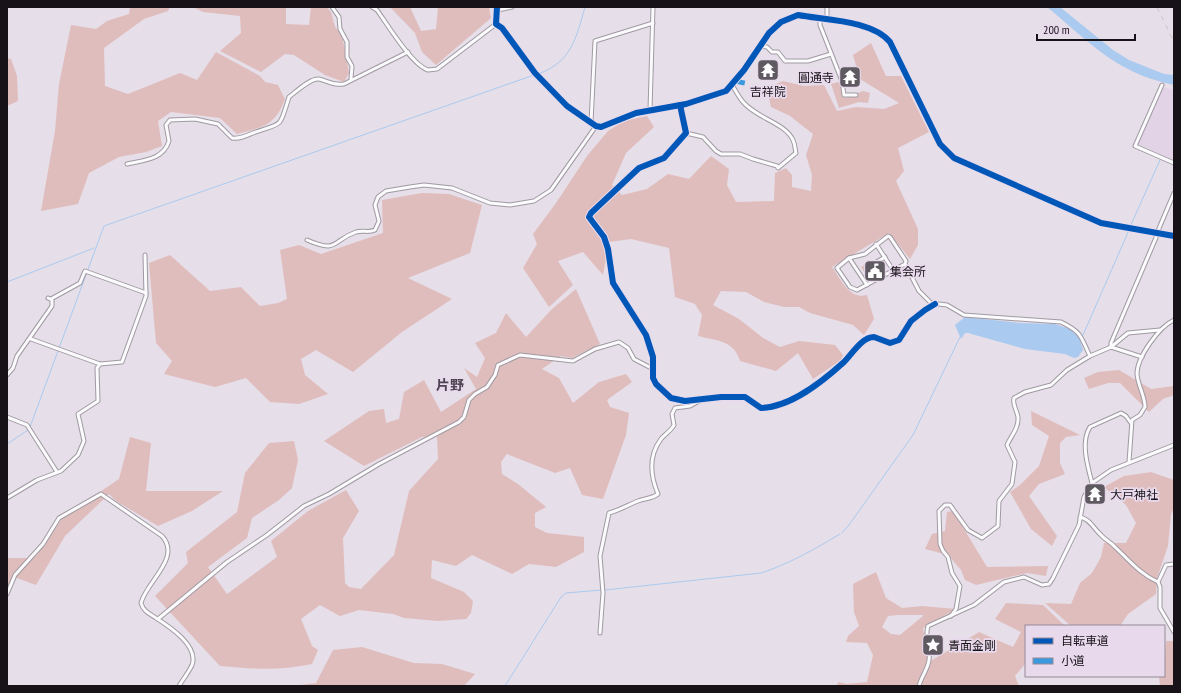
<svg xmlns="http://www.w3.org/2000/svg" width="1181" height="693" font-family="'PT Sans Narrow','Noto Sans JP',sans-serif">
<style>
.built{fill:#e2d4e6}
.green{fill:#e0bdbd;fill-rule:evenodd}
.water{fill:#aacaf0}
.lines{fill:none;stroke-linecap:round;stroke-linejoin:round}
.stream{stroke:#aacaf0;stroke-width:1}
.street-casing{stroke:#a09aa2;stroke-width:5}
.street{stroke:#fbfafc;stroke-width:3}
.rail{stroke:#c9c6c9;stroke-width:1;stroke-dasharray:5 5;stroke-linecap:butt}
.quiet{stroke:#3b9adf;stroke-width:5;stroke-dasharray:10 5;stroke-linecap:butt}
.cycleway-casing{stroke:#e8daec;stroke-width:8}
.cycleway{stroke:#0057b8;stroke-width:6}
.labels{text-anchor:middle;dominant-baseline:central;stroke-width:3.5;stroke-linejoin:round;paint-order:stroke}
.poi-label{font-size:12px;fill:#171218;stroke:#e8daec;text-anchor:start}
.quarter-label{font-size:14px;font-weight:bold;fill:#4f4452;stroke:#e8daec}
</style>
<rect width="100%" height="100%" fill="#e6dee8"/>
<path class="built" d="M1162 87 1174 90V160L1138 144Z"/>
<g class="green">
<path d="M130 7H170L168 11 144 19 104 48 105 86 128 94 180 73 197 80 216 52 260 76 265 82 278 85 285 99C275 126 263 127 237 134L220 118 171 112 158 121 162 146 146 152 119 157 89 173 78 204 41 211 55 131 59 84 71 25 96 29 107 21 129 14Z"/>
<path d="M193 7H286V24L309 25 311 7H327L331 12 335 27 342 35 349 73 344 82 325 75 294 55 285 54 261 72 220 51 241 33 240 16 203 12Z"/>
<path d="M390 7H410L421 31 436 29 438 7H489L491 18 436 65 422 52 415 33Z"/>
<path d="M871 43 886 76H901L929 132 898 148 904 171 896 181 918 229V245L910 259 889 233 832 267C841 279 849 300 867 295L874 319 864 335 853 325 810 313 799 307H784L764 302 746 292 721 291 713 305 739 319 763 338 780 347 799 341 835 345 843 355 841 360 813 379 798 353 776 371 740 361C734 340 717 341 698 336L702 315 695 304 675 297 669 248 631 239 609 242 603 275 583 252 558 261 573 285 549 307 523 268 537 244 533 234 556 203 587 156 608 131 624 121 647 116 654 127 626 153 612 185 622 195 647 189 668 174 689 179 711 156 729 169 727 185 736 202 774 201 775 173 786 168 792 175V187L811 191 812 175 806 155 813 134 790 116 771 107 768 94 774 85 783 81 804 86 824 85 837 111 856 107 884 109 899 103 860 79 853 55Z"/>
<path d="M7 58 11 59 17 76 18 101 7 106Z"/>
<path d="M839 82 845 98 863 91 870 93 868 103 859 102 839 108 831 84Z"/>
<path d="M422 193 449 194 482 205 470 253 408 278 452 299 402 332 353 372 316 350 301 359 305 375 328 394 299 404 270 402 246 378 215 387 164 374 172 361 156 343 149 263 170 255 210 291 241 287 260 306 278 303 287 299 280 250 299 245 321 254 383 233 382 200Z"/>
<path d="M868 263 876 277 867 283 864 278 867 276 861 267Z"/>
<path d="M576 289 600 344 572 358 561 356 542 369 559 378 573 403 599 382 626 374 632 382 607 400 610 407 629 413 626 435 603 499 582 495 570 468 555 473 507 454 501 462 502 474 518 484 546 507 535 513V527L547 533 584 537V552L556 567 529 564 512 574 472 555 456 566 432 560 431 578 464 592 473 601 471 613 466 619 438 621 404 618 393 614 359 610 340 616 320 605 301 619 312 646 318 650 312 664C277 671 255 669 220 666L155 596 188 563 186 552 237 512 245 473 269 443 294 441 298 460 292 488 279 500 252 518 247 538 208 567 227 594 277 557 271 541 308 511 346 490 359 511 343 538 345 583 349 587 361 589 394 555 409 491 438 459 437 437H422L364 466 324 441 369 411 384 409 386 423 399 419 404 392 424 380 441 412 476 389 464 368 477 377 485 358 475 343 496 333 506 313 526 337 552 309Z"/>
<path d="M1119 370 1151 389 1174 386V395L1163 399 1149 412 1120 383H1108L1089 389 1084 378 1098 372Z"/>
<path d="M1031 411 1080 435 1066 437 1060 443V463L1065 474 1039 484 1029 496 1057 536 1052 546 1031 529 1010 492 1020 485 1039 466 1049 436 1032 425Z"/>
<path d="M130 437 151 443 146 491H223L192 511 158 526 116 501 109 494 65 536 36 585 14 577 7 591V558H33L37 555 63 517 119 479Z"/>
<path d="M1151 472 1174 480V508L1171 514 1168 546 1157 578 1156 594 1128 614 1120 626H1071L1045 603 1071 604 1080 583 1092 573 1101 557 1104 543H1126L1136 523 1126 505 1104 487 1124 476Z"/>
<path d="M953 511 987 567 1048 566 1046 576 1027 573 976 585 965 580 961 570 948 555 925 549 932 534 945 531 947 512Z"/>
<path d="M876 572 886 598 902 608 922 606 956 609 923 628 929 662 979 632 1013 647 1021 632 995 619 1006 603 1043 605 1065 626H1026V663L1015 676 1019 686H837L838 682 847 684 867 682 873 655 867 643 846 642 848 636 859 626 854 612 853 584ZM898 615H923V616L900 635 891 634 882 627 888 616Z"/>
<path d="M1166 641H1174V686H1160L1159 676H1164Z"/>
<path d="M362 647 414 663 442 664 475 674 464 686H293L316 683 333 650Z"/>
</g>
<g class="water">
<path d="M1047 7H1060L1113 50 1129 60 1164 74 1174 75V85C1158 81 1142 77 1128 69 1098 54 1073 28 1047 7Z"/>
<path d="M965 317 1020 323 1055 324 1070 329 1079 336 1083 350 1078 357 1074 358 1065 354 1025 349 968 333H965L961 339 955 325Z"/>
</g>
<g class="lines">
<g class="stream">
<path d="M538 74C572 62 576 38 585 7"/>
<path d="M1130 227 1160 160"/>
<path d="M7 282 94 248"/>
<path d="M1083 335 1129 230"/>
<path d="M30 427 104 226 534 75"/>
<path d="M7 444 28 430"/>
<path d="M842 533 849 525 913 435 960 337"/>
<path d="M605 590 761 573C789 564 815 549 840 534"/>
<path d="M505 686 561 597 566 593 602 590"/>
</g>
<g class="street-casing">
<g id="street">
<path d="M332 7 339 17 340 29 347 42V57L352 66 351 79"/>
<path d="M372 7 377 10C387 24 412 65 428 70L437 69 496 24"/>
<path d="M497 7 496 24 502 28 535 73 567 106 596 126 601 127 636 113 686 104 726 91 744 70 769 33 781 22 798 15C824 20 872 20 890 42L940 144 954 158 1101 223 1174 236"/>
<path d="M498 10 512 7"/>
<path d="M820 19V25L842 81 844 95H856"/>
<path d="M827 20V7"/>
<path d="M761 46 767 47 772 52H778L785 61H808L831 54"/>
<path d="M1162 85 1135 146 1174 163"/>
<path d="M680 105 686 133 664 158 639 168 591 213 589 217 604 237 608 249 613 283 646 335 653 357V378L656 384 671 398 685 401 721 397H745L761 408C791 407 822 382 844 362 852 354 862 337 874 337L890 343 899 340 911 321 925 310 935 304"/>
<path d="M650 110 653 7"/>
<path d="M591 123 595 41 653 23"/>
<path d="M686 133 703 137 716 151 721 154H740L753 159 777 166 778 168 796 153C795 149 795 144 793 140 785 123 757 118 744 103 739 98 736 91 732 85"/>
<path d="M127 164C144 160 163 160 169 141L166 125 170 120 195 119 218 124 232 138C240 139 246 136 253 133 284 122 279 129 289 97 296 92 310 78 319 79 328 81 334 86 344 84L408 52"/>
<path d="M1157 233 1174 193"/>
<path d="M307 240C339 254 332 240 356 232 363 230 369 233 375 230L379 221 375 205 378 197 386 191 410 187 424 185 452 188 490 203 510 205 534 201 551 190 596 126"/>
<path d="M876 244 893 270"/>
<path d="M849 258 867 285"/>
<path d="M875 263 885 257"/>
<path d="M905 264 906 261 890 237 888 236 865 254 849 258 837 268 850 287 857 290 905 264 919 291 931 303 947 305 964 315 1061 322C1083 333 1080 336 1090 356"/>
<path d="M51 299 80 283 85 271 146 293"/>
<path d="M31 339 100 364 122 362 146 296 145 255"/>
<path d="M1111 347V343L1158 233"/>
<path d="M1111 347 1142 357"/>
<path d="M7 375 13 368 17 356 52 306V300L48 298"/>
<path d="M7 417 27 425 57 472"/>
<path d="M1129 462 1132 420 1140 415 1145 407C1145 396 1138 386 1137 374 1137 357 1159 327 1174 320"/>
<path d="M1092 483C1088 467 1080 442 1090 427L1121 413 1126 416 1131 423"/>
<path d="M7 498 37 480 61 471 78 455 84 441 78 414 98 401 97 368 100 364"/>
<path d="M1080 517C1090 519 1094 529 1101 535 1105 540 1111 542 1115 547 1129 560 1140 574 1158 582"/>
<path d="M1174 564 1166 565 1158 582 1160 587V608L1174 632"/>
<path d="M7 594 15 575 43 544 59 518 101 494 162 536C182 558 146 582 141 603 143 611 150 614 156 618 170 627 199 646 192 665 189 672 183 679 179 686"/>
<path d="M951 616 956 609 960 586 952 573 948 557 943 551 940 544 939 511 945 505H950L968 530 982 538 998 526 999 501 1012 484 1015 462 1007 445C1011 436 1019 428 1018 417 1017 410 1012 405 1014 398L1025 392 1051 385 1067 370 1090 356 1111 347 1128 333 1160 330"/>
<path d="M158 619 227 562 267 535 304 506 329 494 379 464 459 422 464 417 469 400 475 394 487 387 495 375 498 365 520 355 573 361 595 349 619 342 628 348 634 359 653 369"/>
<path d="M600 633 603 593 600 556 609 513C620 510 628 505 638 501 645 498 652 499 658 494 650 475 649 455 661 439 665 434 671 431 674 425L672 414 675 408 690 406 699 401"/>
<path d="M919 686C921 677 928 669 929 660 931 648 924 638 928 626L974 605 1004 582 1024 577 1042 585 1049 584 1053 578 1079 525 1084 497 1092 483 1111 470 1174 445"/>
</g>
</g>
<use href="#street" class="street"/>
<path class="rail" d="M1157 7 1174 42"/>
<path class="quiet" d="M735 81 749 84"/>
<g class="cycleway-casing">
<g id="cycleway">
<path d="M497 7 496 24 502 28 535 73 567 106 596 126 601 127 636 113 686 104 726 91 744 70 769 33 781 22 798 15C824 20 872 20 890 42L940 144 954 158 1101 223 1174 236"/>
<path d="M680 105 686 133 664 158 639 168 591 213 589 217 604 237 608 249 613 283 646 335 653 357V378L656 384 671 398 685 401 721 397H745L761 408C791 407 822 382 844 362 852 354 862 337 874 337L890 343 899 340 911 321 925 310 935 304"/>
</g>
</g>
<use href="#cycleway" class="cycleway"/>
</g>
<defs>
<g id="temple-square" transform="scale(1.15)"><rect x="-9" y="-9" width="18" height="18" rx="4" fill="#5f5961" stroke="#e8daec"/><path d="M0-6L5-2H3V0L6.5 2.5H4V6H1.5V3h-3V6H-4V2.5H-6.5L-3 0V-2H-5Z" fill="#fff"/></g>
<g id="civic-square" transform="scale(1.15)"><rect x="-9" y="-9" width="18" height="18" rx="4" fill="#5f5961" stroke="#e8daec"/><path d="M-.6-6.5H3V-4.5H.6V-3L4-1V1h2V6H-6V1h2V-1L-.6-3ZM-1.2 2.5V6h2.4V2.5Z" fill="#fff"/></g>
<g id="sight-square" transform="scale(1.15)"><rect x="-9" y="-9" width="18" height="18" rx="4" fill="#5f5961" stroke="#e8daec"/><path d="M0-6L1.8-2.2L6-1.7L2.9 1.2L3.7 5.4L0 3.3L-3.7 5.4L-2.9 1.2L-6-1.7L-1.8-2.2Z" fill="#fff"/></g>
</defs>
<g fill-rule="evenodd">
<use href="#temple-square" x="768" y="70"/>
<use href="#temple-square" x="850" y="77"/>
<use href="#civic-square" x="875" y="271"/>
<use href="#temple-square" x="1095" y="494"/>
<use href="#sight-square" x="933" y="645"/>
</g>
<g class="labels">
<g class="poi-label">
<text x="834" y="77" text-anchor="end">圓通寺</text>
<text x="768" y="91" text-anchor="middle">吉祥院</text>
<text x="890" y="271">集会所</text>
<text x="1110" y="494">大戸神社</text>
<text x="948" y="645">青面金剛</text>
</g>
<g class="quarter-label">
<text x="450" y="385">片野</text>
</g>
</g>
<rect width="1181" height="693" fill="none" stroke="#171218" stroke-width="16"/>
<rect x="1025" y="625" width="140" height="52" fill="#e8daec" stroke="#948a97"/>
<rect x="1033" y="638" width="20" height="6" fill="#0057b8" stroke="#948a97"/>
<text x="1061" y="645" font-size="12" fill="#171218">自転車道</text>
<rect x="1033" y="658" width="20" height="6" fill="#3b9adf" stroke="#948a97"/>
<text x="1061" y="665" font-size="12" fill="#171218">小道</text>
<path d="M1037 34v6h98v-6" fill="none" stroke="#171218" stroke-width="2"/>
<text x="1043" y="34" font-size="12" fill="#171218" stroke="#e8daec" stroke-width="3" paint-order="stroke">200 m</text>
</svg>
